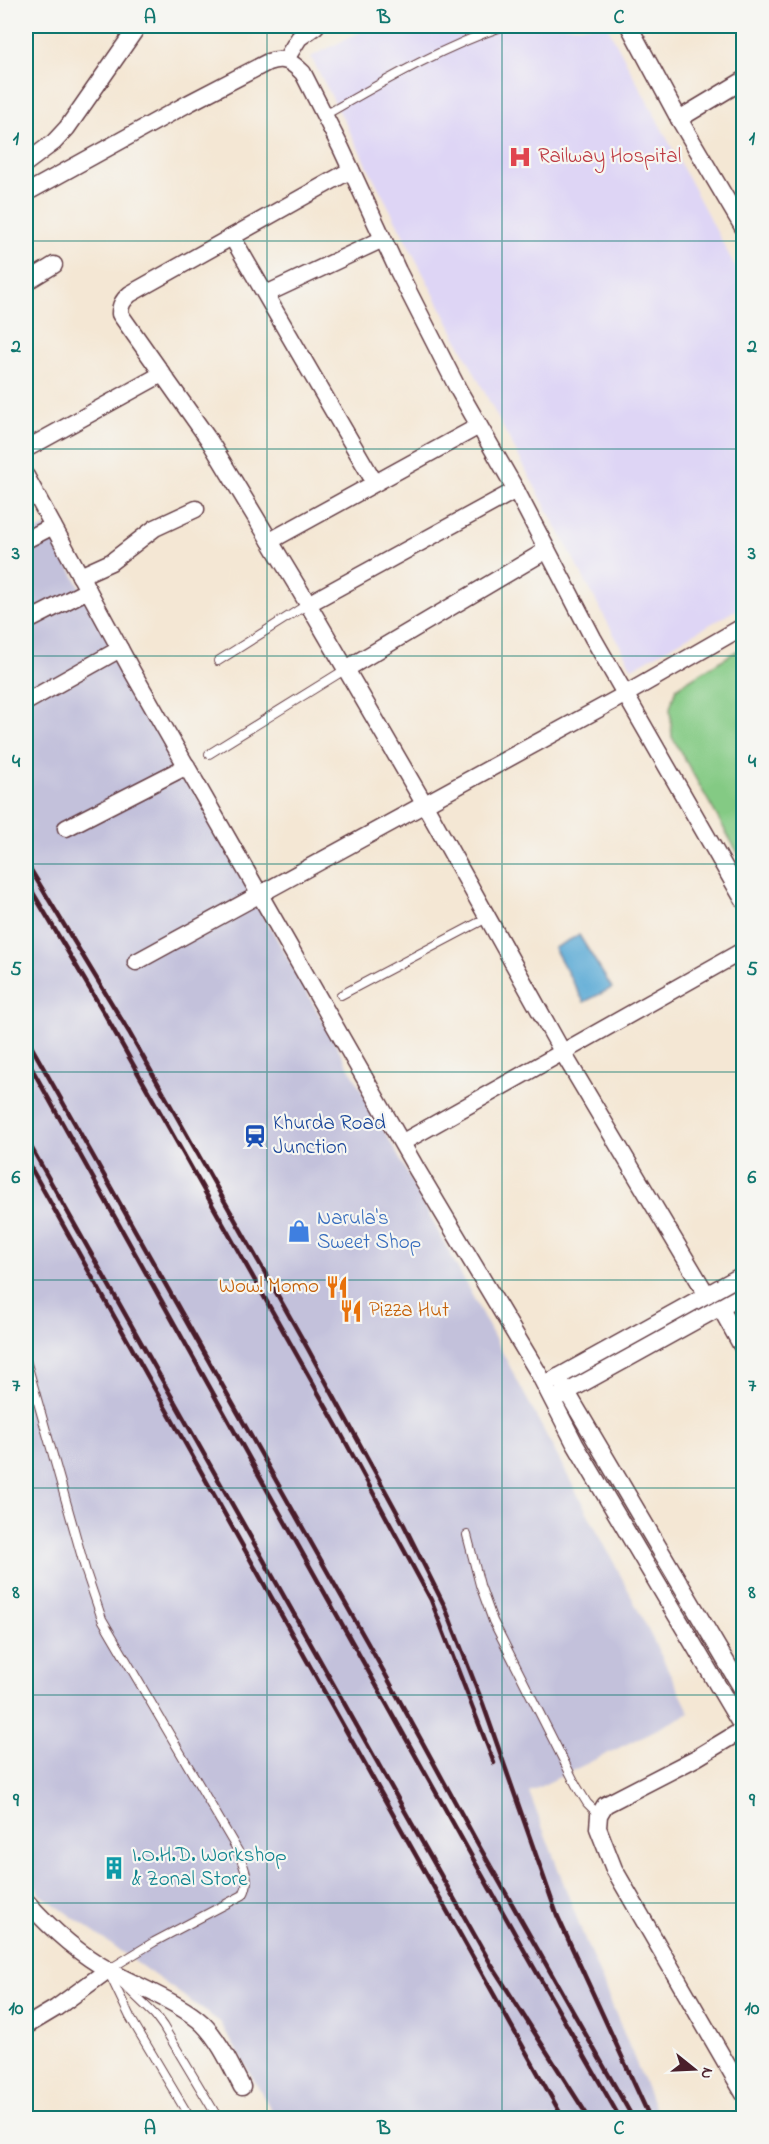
<svg xmlns="http://www.w3.org/2000/svg" width="769" height="2144" font-family="'Indie Flower',sans-serif">
<style>
.built{fill:#ded5f5}
.industrial{fill:#c3c1db}
.green{fill:#84ca84;stroke:#677458;stroke-width:1.5}
.water{fill:#5baad5;stroke:#526480;stroke-width:1.5}
.lines{fill:none;stroke-linecap:round;stroke-linejoin:round}
.service-casing{stroke:#643d44;stroke-width:10}
.minor-casing{stroke:#643d44;stroke-width:19}
.service{stroke:#fff;stroke-width:8}
.minor{stroke:#fff;stroke-width:16}
.rail{stroke:#4a1f2b;stroke-width:4.5}
.grid{fill:none;stroke:#0f766e;stroke-width:1.5;stroke-opacity:0.55}
.labels{text-anchor:middle;dominant-baseline:central;stroke-width:4.5;stroke-linejoin:round;paint-order:stroke}
.health-label{font-size:21px;fill:#be3a42;stroke:#f6f6f2;text-anchor:start}
.transit-label{font-size:21px;fill:#164399;stroke:#f6f6f2;text-anchor:start}
.shop-label{font-size:21px;fill:#366cbe;stroke:#f6f6f2;text-anchor:start}
.food-label{font-size:21px;fill:#c56008;stroke:#f6f6f2;text-anchor:end}
.culture-label{font-size:21px;fill:#0d838f;stroke:#f6f6f2;text-anchor:start}
.neatline{fill:none;stroke:#0f766e;stroke-width:2}
.grid-label{font-size:20px;text-anchor:middle;font-weight:bold;fill:#0f766e}
</style>
<rect width="100%" height="100%" fill="#f6f6f2"/>
<filter id="ink" filterUnits="userSpaceOnUse"><feTurbulence type="fractalNoise" baseFrequency=".0167" numOctaves="2"/><feDisplacementMap in="SourceGraphic" scale="12" xChannelSelector="R" yChannelSelector="G"/><feConvolveMatrix kernelMatrix="1 2 1 2 8 2 1 2 1" color-interpolation-filters="sRGB"/></filter>
<filter id="wash" filterUnits="userSpaceOnUse"><feTurbulence type="fractalNoise" baseFrequency=".008" numOctaves="4" result="noise"/><feDisplacementMap in="SourceGraphic" scale="24" xChannelSelector="R" yChannelSelector="G"/><feGaussianBlur stdDeviation="1.35" result="paint"/><feColorMatrix in="noise" values="0 0 0 0 0 0 0 0 0 0 0 0 0 0 0 0 0 1.4 0 .05"/><feComposite in="paint" operator="in"/></filter>
<g filter="url(#wash)">
<rect width="100%" height="100%" fill="#f4e7d4"/>
<path class="built" d="M372 26H607L743 281V606L632 668 499 420 311 57Z"/>
<path class="industrial" d="M46 526 395 1150 622 1578 690 1713 529 1792 584 1937 653 2104 662 2118H276L220 2022 40 1894 26 1872V537Z"/>
<path class="green" d="M743 647V862L672 737 670 708 676 688Z"/>
<path class="water" d="M579 935 612 988 584 1002 554 948Z"/>
</g>
<g filter="url(#ink)">
<g class="lines">
<g class="service-casing">
<g id="service">
<path d="M325 115C383 82 440 48 504 26"/>
<path d="M218 661 308 604"/>
<path d="M209 754 346 669"/>
<path d="M341 995 487 918"/>
<path d="M26 1360 86 1572 102 1619 238 1851C243 1866 252 1880 243 1895L154 1942 108 1970"/>
<path d="M467 1535 480 1585 493 1621 576 1785 587 1803 599 1815"/>
<path d="M109 1973 130 2017 190 2118"/>
<path d="M122 1983 155 2015 163 2026 218 2118"/>
</g>
</g>
<g class="minor-casing">
<g id="minor">
<path d="M629 26 679 119 744 229"/>
<path d="M286 59 299 38 316 26"/>
<path d="M679 119 744 80"/>
<path d="M26 163 54 142 67 128 138 26"/>
<path d="M351 170 130 294C123 300 120 305 120 314L209 440 308 604 425 805 563 1053 707 1295"/>
<path d="M26 193 189 103 268 62C284 56 292 62 303 73L341 148 398 271 458 389 516 490 593 638 744 901"/>
<path d="M232 237 375 483"/>
<path d="M26 282 54 265"/>
<path d="M266 294 383 239"/>
<path d="M26 449 162 374"/>
<path d="M26 476 132 671 416 1168 539 1374 575 1444 744 1730"/>
<path d="M26 540 53 526"/>
<path d="M270 541 479 426"/>
<path d="M80 576 111 562 155 528 196 509"/>
<path d="M308 604 516 490"/>
<path d="M26 622 88 590"/>
<path d="M346 669 547 550"/>
<path d="M26 702 120 649"/>
<path d="M66 828 187 766"/>
<path d="M136 962 626 694 744 626"/>
<path d="M403 1142 744 950"/>
<path d="M720 1307 744 1350"/>
<path d="M558 1377 744 1692"/>
<path d="M551 1381 744 1274"/>
<path d="M558 1397 744 1294"/>
<path d="M744 1729 696 1758 605 1805 599 1815 598 1828 614 1869 744 2094"/>
<path d="M26 1901C51 1929 77 1953 110 1971 136 1986 183 2004 203 2024 220 2041 231 2066 242 2087"/>
<path d="M26 2026 56 2008 108 1970"/>
</g>
</g>
<use href="#service" class="service"/>
<use href="#minor" class="minor"/>
<g class="rail">
<path d="M26 862 129 1032 308 1349 404 1525 445 1607 483 1704 557 1915 650 2118"/>
<path d="M26 881 103 1011 338 1428 431 1600 494 1763"/>
<path d="M26 1037 384 1672 478 1844 633 2118"/>
<path d="M26 1058 529 1959 620 2118"/>
<path d="M26 1138 492 1966 589 2118"/>
<path d="M26 1159 563 2118"/>
</g>
</g>
</g>
<path class="grid" d="M267 26V2118M502 26V2118M26 241H744M26 449H744M26 656H744M26 864H744M26 1072H744M26 1280H744M26 1488H744M26 1695H744M26 1903H744"/>
<defs>
<g id="hospital-bare" transform="scale(1.8)"><path d="M-5-5h3v3.5h4V-5h3V5h-3V1.5h-4V5h-3Z" fill="#e0444e" stroke="#f6f6f2" stroke-width="2.5" paint-order="stroke"/></g>
<g id="station-bare" transform="scale(1.8)"><path d="M-3-6H3Q5-6 5-4V2Q5 4 3 4L4.5 6H3L1.5 4h-3L-3 6H-4.5L-3 4Q-5 4-5 2V-4Q-5-6-3-6ZM-3.5-4v3h7v-3ZM-3.5 1v1.5H-2V1ZM2 1v1.5H3.5V1Z" fill="#1a4fb4" stroke="#f6f6f2" stroke-width="2.5" paint-order="stroke"/></g>
<g id="shop-bare" transform="scale(1.8)"><path d="M-5-2.5h2.3a2.7 3.5 0 0 1 5.4 0H5L5.5 6h-11ZM-1.5-2.5h3a1.5 2.3 0 0 0-3 0Z" fill="#3f7fe0" stroke="#f6f6f2" stroke-width="2.5" paint-order="stroke"/></g>
<g id="restaurant-bare" transform="scale(1.8)"><path d="M-5-6h1v4h1v-4h1v4h1v-4h1v5L-1.5 .5V6h-2V.5L-5-1ZM5-6V6H3V1.5H1.5Q1.5-4 5-6Z" fill="#e8710a" stroke="#f6f6f2" stroke-width="2.5" paint-order="stroke"/></g>
<g id="building-bare" transform="scale(1.8)"><path d="M-4-6H4V6H1V3H-1V6H-4ZM-2.5-4.3h1.7v1.8h-1.7ZM.8-4.3h1.7v1.8H.8ZM-2.5-1h1.7V.8h-1.7ZM.8-1h1.7V.8H.8Z" fill="#0f9aa8" stroke="#f6f6f2" stroke-width="2.5" paint-order="stroke"/></g>
</defs>
<g fill-rule="evenodd">
<use href="#hospital-bare" x="520" y="157"/>
<use href="#station-bare" x="255" y="1136"/>
<use href="#shop-bare" x="299" y="1231"/>
<use href="#restaurant-bare" x="337" y="1287"/>
<use href="#restaurant-bare" x="351" y="1311"/>
<use href="#building-bare" x="114" y="1868"/>
</g>
<g class="labels">
<g class="health-label">
<text x="538" y="157">Railway Hospital</text>
</g>
<g class="transit-label">
<text x="273" y="1124">Khurda Road<tspan x="273" dy="24">Junction</tspan></text>
</g>
<g class="shop-label">
<text x="317" y="1219">Narula's<tspan x="317" dy="24">Sweet Shop</tspan></text>
</g>
<g class="food-label">
<text x="319" y="1287">Wow! Momo</text>
<text x="369" y="1311" text-anchor="start">Pizza Hut</text>
</g>
<g class="culture-label">
<text x="132" y="1856">I.O.H.D. Workshop<tspan x="132" dy="24">&amp; Zonal Store</tspan></text>
</g>
</g>
<rect width="769" height="2144" fill="none" stroke="#f6f6f2" stroke-width="66"/>
<g transform="translate(694 2069) rotate(108)" stroke="#f6f6f2" stroke-width="4.5" paint-order="stroke">
<path d="M0-4.5L10 22L0 15L-10 22Z" fill="#4a1f2b"/>
<text y="-9" font-size="16" font-weight="bold" text-anchor="middle" fill="#4a1f2b">N</text>
</g>
<rect x="33" y="33" width="703" height="2078" class="neatline"/>
<g class="grid-label">
<text x="150" y="23">A</text>
<text x="384" y="23">B</text>
<text x="619" y="23">C</text>
<text x="16" y="144">1</text>
<text x="752" y="144">1</text>
<text x="16" y="352">2</text>
<text x="752" y="352">2</text>
<text x="16" y="559">3</text>
<text x="752" y="559">3</text>
<text x="16" y="767">4</text>
<text x="752" y="767">4</text>
<text x="16" y="975">5</text>
<text x="752" y="975">5</text>
<text x="16" y="1183">6</text>
<text x="752" y="1183">6</text>
<text x="16" y="1391">7</text>
<text x="752" y="1391">7</text>
<text x="16" y="1598">8</text>
<text x="752" y="1598">8</text>
<text x="16" y="1806">9</text>
<text x="752" y="1806">9</text>
<text x="16" y="2014">10</text>
<text x="752" y="2014">10</text>
<text x="150" y="2134">A</text>
<text x="384" y="2134">B</text>
<text x="619" y="2134">C</text>
</g>
</svg>
